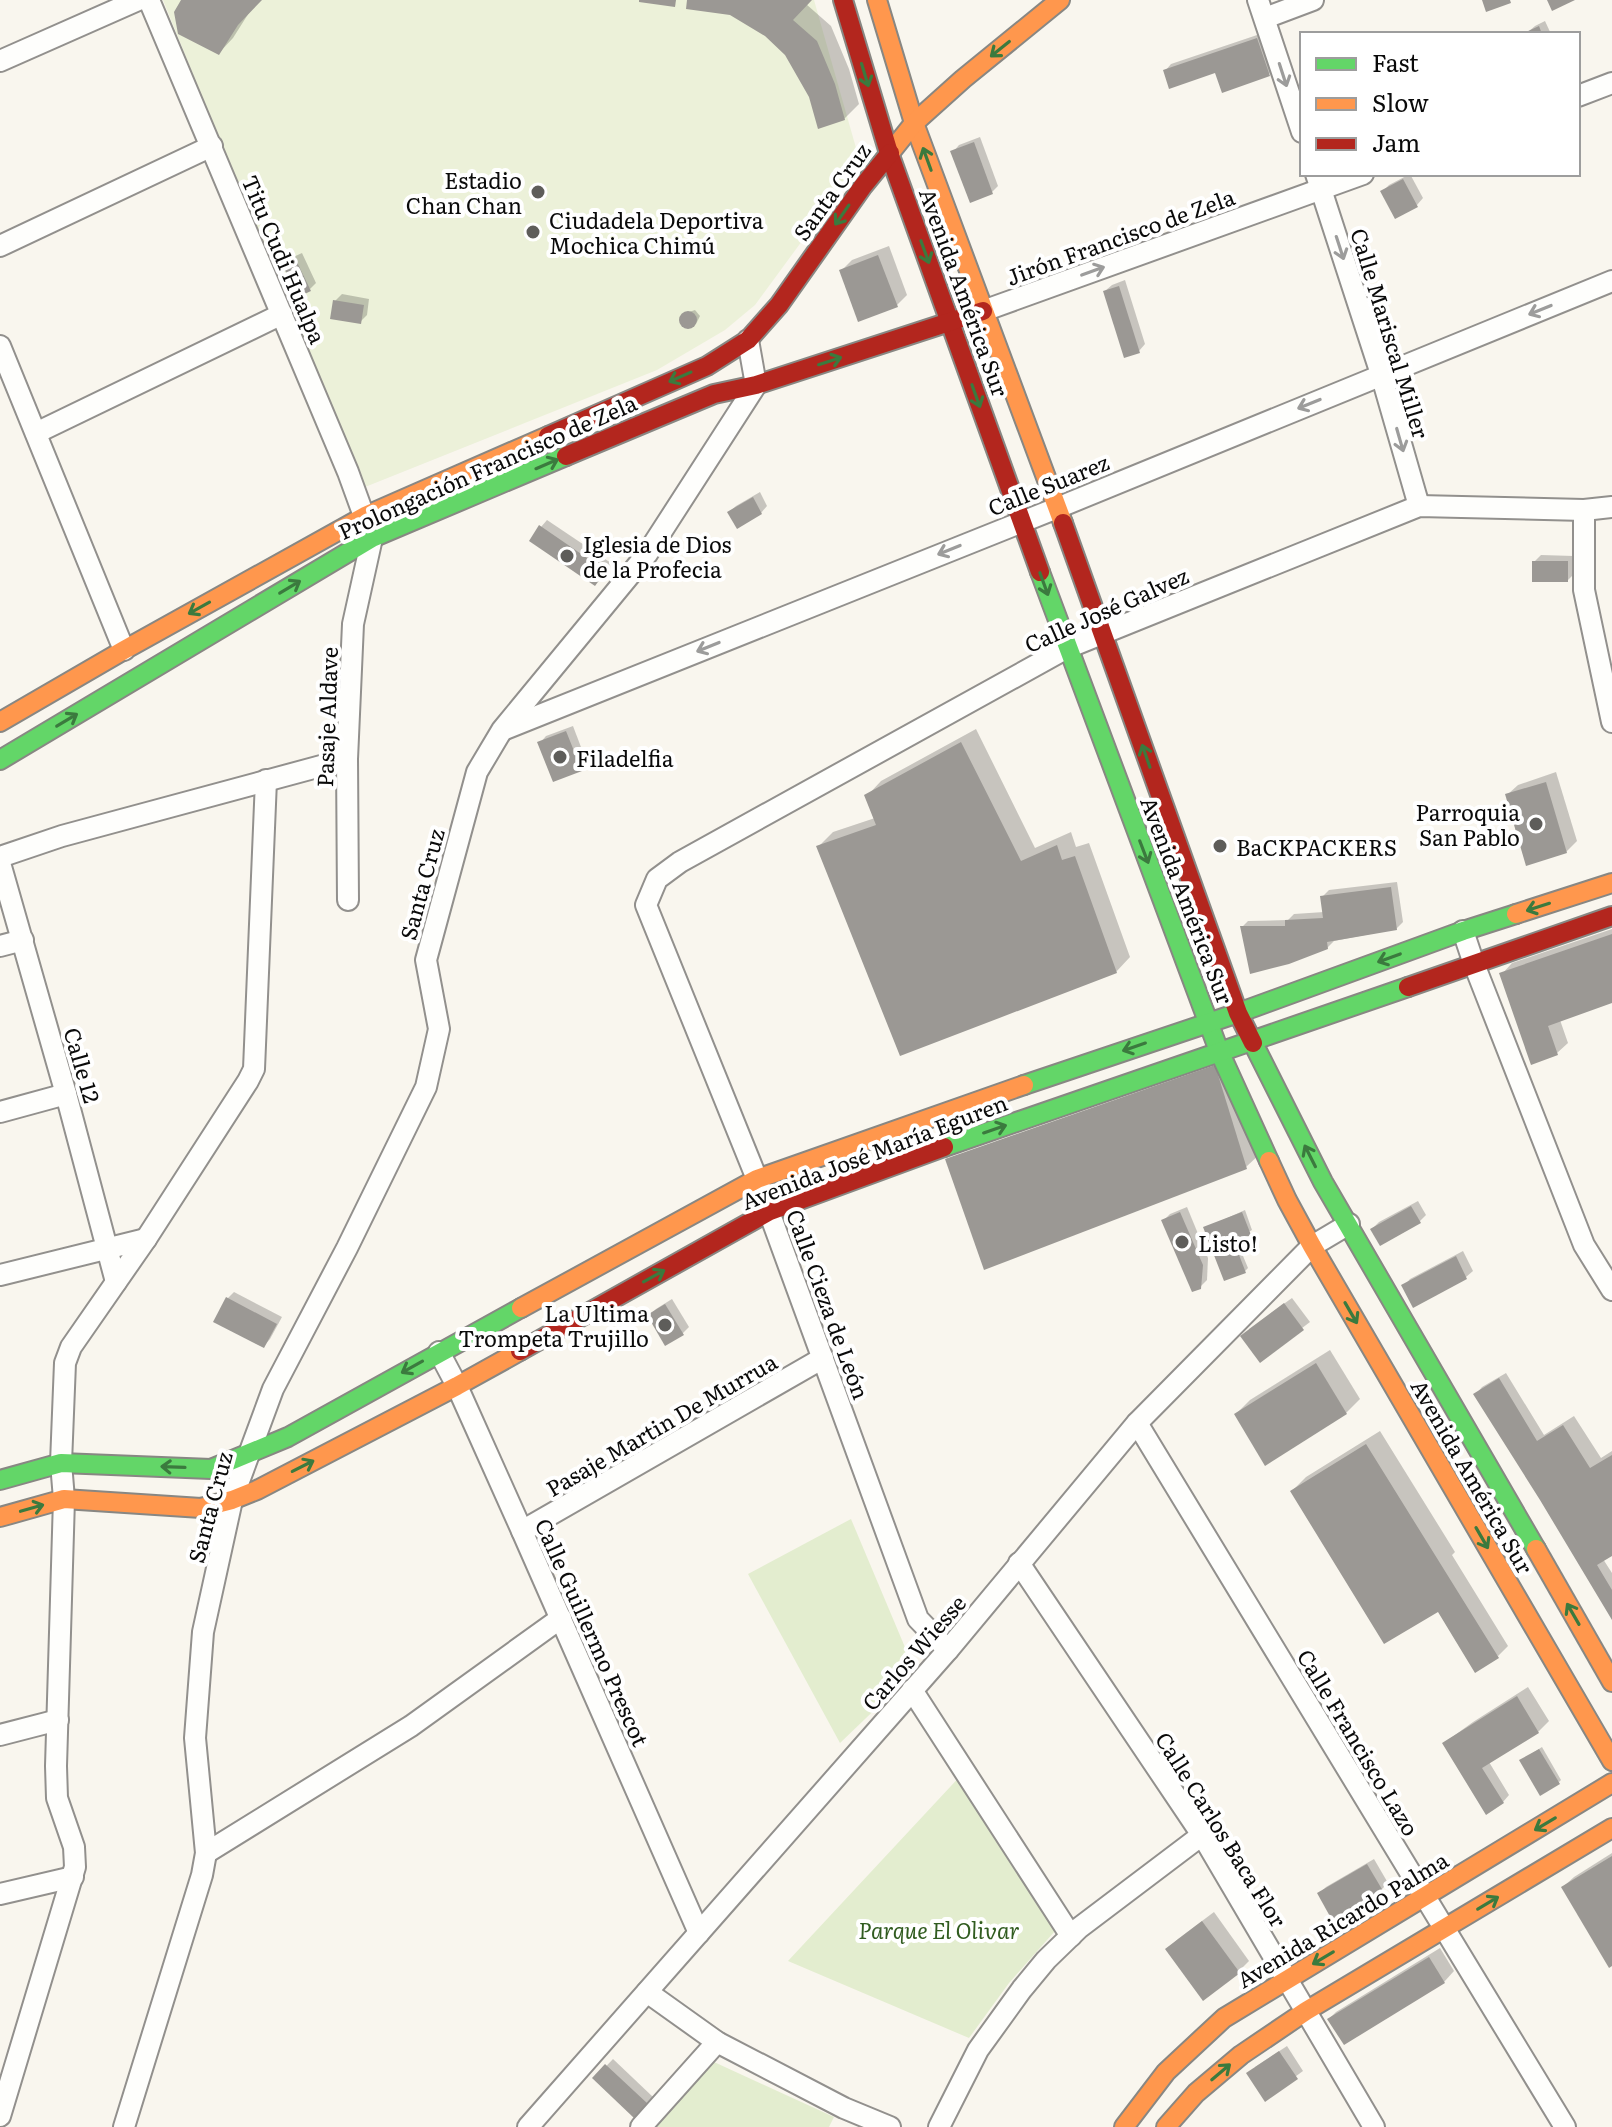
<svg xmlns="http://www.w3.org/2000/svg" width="1612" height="2127" font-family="Literata,serif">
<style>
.green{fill:#e3edcf}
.pitch{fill:#ecf1d9}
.shadow{fill:#0003}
.building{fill:#9b9894}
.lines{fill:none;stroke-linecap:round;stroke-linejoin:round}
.street-casing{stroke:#92908d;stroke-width:24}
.fast-casing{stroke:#888783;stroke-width:22}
.slow-casing{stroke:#888783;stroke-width:22}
.jam-casing{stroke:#888783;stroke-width:22}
.street{stroke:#fefefc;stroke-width:20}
.fast{stroke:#63d668;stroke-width:18}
.slow{stroke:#ff974d;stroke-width:18}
.jam{stroke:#b3261e;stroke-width:18}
.oneway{stroke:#3b7a3e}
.oneway2{stroke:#9c9c9b}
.poi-dot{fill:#5e5d5a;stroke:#fff;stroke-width:3}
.labels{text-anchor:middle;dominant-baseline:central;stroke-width:8;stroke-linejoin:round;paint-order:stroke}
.poi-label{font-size:22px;fill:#0a0a0a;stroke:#fff;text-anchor:start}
.street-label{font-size:22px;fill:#0a0a0a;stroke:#fff}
.park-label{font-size:22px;font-style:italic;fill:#315c20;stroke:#fff}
</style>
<rect width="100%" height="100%" fill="#f9f6ee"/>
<g class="green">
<path d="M851 1519 915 1671 840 1743 748 1574Z"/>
<path d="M964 1772 1055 1931 1009 1983 969 2038 788 1961Z"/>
<path d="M714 2062 834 2117 829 2127H653Z"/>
</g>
<path class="pitch" d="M163 0H814L860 162 755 305 725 330 657 370 360 489Z"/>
<g class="shadow">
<path d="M184 0H260L252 8 233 38 219 53Z"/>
<path d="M689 0H810L806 4 831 26 849 69 859 104 844 119 811 96 786 54 766 34 731 13Z"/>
<path d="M1545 21 1551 34H1529L1528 32 1535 26Z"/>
<path d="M1263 33 1275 68 1269 74 1216 70 1165 71 1171 64Z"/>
<path d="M980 137 998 186 992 192 953 152 959 145Z"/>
<path d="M1410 174 1423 198 1417 205 1382 192 1389 185Z"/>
<path d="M889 246 907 295 897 305 841 271 852 260Z"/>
<path d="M302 253 316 283 310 289 284 264 291 258Z"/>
<path d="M1125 280 1145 344 1139 351 1105 291 1112 285Z"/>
<path d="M342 294 369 299 367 315 360 322 335 301Z"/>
<path d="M695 310 700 316 697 322 688 327 683 325 681 320 683 314Z"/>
<path d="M760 492 767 506 761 513 729 512 736 506Z"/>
<path d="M547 520 611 563 601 577 541 527Z"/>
<path d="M1541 555 1574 556V574L1568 580 1534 562Z"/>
<path d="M573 726 587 763 581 769 540 743 546 736Z"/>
<path d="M976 729 1035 848 1071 832 1076 847 1089 843 1130 957 1116 972 818 847 833 832 875 818 867 796 881 781Z"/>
<path d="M1556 772 1577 841 1566 852 1507 795 1518 785Z"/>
<path d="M1397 882 1403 922 1396 929 1334 941 1327 948 1242 927 1248 921 1288 920 1294 914 1324 912 1322 897 1329 890Z"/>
<path d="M1612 929V1001L1560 1020 1568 1043 1557 1053 1502 974 1512 963Z"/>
<path d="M1230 1052 1261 1153 1246 1167 985 1267Z"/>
<path d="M1418 1201 1426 1215 1420 1221 1372 1229 1379 1222Z"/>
<path d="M1187 1207 1208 1258 1207 1280 1200 1287 1164 1220 1170 1214Z"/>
<path d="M1245 1210 1252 1230 1236 1239 1248 1268 1245 1271 1205 1228Z"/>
<path d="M1463 1251 1473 1271 1466 1277 1404 1286 1410 1279Z"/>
<path d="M234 1292 282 1317 270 1339 264 1346 227 1299Z"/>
<path d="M1292 1298 1310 1322 1260 1360 1249 1329Z"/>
<path d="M672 1299 689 1327 682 1334 649 1316 656 1309Z"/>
<path d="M1330 1350 1360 1399 1346 1413 1236 1414 1250 1400Z"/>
<path d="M1506 1373 1544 1435 1574 1416 1601 1458 1612 1451V1553L1603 1559 1612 1573V1616L1476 1394 1482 1387Z"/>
<path d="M1380 1431 1455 1552 1452 1555 1508 1646 1498 1656 1292 1491 1306 1477Z"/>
<path d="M1528 1687 1549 1721 1538 1732 1489 1762 1509 1795 1503 1802 1444 1743 1473 1722Z"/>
<path d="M1542 1747 1561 1780 1559 1782 1525 1758Z"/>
<path d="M1612 1853V1963L1563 1887 1574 1877Z"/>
<path d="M1374 1859 1388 1883 1381 1890 1320 1893 1326 1887Z"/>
<path d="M1214 1912 1249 1961 1239 1971 1203 1998 1167 1949 1178 1939Z"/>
<path d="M1440 1948 1454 1971 1444 1982 1329 2019 1336 2012Z"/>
<path d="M1287 2046 1303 2071 1265 2099 1255 2067Z"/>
<path d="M613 2059 653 2097 634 2116 595 2078Z"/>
</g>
<g class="building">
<path d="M181 0H262L238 25 219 55 178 34 174 12Z"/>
<path d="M639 0H676L675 7 639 2Z"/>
<path d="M687 0H812L793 20 817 41 835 84 845 120 818 129 809 97 785 55 765 36 730 15 686 9Z"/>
<path d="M1482 0H1510L1511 3 1486 12Z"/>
<path d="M1547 0H1575L1552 11Z"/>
<path d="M1539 26 1542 34H1527L1526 32Z"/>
<path d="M1257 38 1270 76 1222 93 1215 73 1169 89 1163 70Z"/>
<path d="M974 142 993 194 970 203 950 151Z"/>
<path d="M1403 179 1418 207 1395 219 1380 191Z"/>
<path d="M878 255 898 307 858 322 839 270Z"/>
<path d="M295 258 311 291 298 297 282 264Z"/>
<path d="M1119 286 1140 353 1124 358 1103 291Z"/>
<path d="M333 300 364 305 361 324 330 319Z"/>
<circle cx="688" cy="320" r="9"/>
<path d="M753 497 762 514 737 529 727 512Z"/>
<path d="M539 525 606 571 595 586 529 541Z"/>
<rect x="1532" y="561" width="36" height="21"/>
<path d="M566 731 582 771 553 782 537 742Z"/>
<path d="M961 742 1021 861 1057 845 1062 860 1075 856 1117 973 900 1056 816 846 876 825 864 795Z"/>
<path d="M1546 782 1567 853 1526 866 1505 794Z"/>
<path d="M1391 887 1397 930 1327 942 1328 949 1289 964 1250 974 1240 926H1285V920L1323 918 1320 896Z"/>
<path d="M1612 934V1003L1548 1026 1558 1055 1531 1065 1499 973Z"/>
<path d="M1215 1065 1247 1169 984 1270 945 1159Z"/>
<path d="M1411 1206 1421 1223 1380 1246 1370 1229Z"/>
<path d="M1180 1212 1203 1265 1201 1289 1192 1292 1161 1220Z"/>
<path d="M1242 1212 1251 1235 1234 1242 1246 1273 1224 1281 1203 1227Z"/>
<path d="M1456 1256 1467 1279 1413 1308 1401 1285Z"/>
<path d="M226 1297 277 1324 264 1348 213 1322Z"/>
<path d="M1284 1303 1304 1330 1260 1363 1240 1336Z"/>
<path d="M665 1304 684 1335 665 1346 647 1315Z"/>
<path d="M1316 1363 1347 1414 1265 1466 1234 1414Z"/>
<path d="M1499 1378 1537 1441 1563 1425 1590 1468 1612 1455V1556L1597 1565 1612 1590V1620L1540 1500 1473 1394Z"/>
<path d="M1366 1444 1499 1658 1475 1673 1438 1612 1384 1644 1290 1491Z"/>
<path d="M1517 1696 1539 1733 1482 1768 1504 1803 1486 1815 1442 1743Z"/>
<path d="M1539 1749 1560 1784 1540 1796 1519 1760Z"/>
<path d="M1612 1856V1966L1609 1968 1561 1887Z"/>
<path d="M1367 1864 1383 1891 1332 1920 1317 1893Z"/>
<path d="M1202 1921 1240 1973 1203 2001 1165 1949Z"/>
<path d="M1429 1957 1445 1983 1344 2045 1327 2019Z"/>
<path d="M1279 2051 1298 2079 1265 2102 1246 2073Z"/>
<path d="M605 2064 648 2104 634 2118 592 2078Z"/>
</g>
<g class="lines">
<g class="street-casing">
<g id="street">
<path d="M149 0 348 472 372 538 353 624 347 759 348 900"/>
<path d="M1258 0 1302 132"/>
<path d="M1265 18 1313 0"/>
<path d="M0 61 138 0"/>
<path d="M1578 96 1612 83"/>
<path d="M1316 174 1381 374 1419 506"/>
<path d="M0 246 212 146"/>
<path d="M983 311 1363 174"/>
<path d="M0 346 124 650"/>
<path d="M36 433 282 314"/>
<path d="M1584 510V590L1612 722"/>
<path d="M505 729 1057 508 1612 281"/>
<path d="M0 857 62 836 347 759"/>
<path d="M0 863 66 1094 116 1282"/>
<path d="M1463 931 1474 964 1584 1245 1612 1290"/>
<path d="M0 946 23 940"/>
<path d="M0 1112 66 1094"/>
<path d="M0 1275 146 1239"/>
<path d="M439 1352 457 1386 522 1531 699 1933"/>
<path d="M1137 1423 1565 2127"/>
<path d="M522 1531 823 1358"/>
<path d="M1019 1563 1202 1835 1374 2127"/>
<path d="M948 1650 918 1619 757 1179 646 905 657 879 680 862 1067 648 1419 506 1584 510 1612 507"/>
<path d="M912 1690 1071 1936"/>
<path d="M0 1735 58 1720"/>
<path d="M206 1853 411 1726 561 1618"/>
<path d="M0 1894 73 1877"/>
<path d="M647 1992 717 2042 844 2108 890 2127"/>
<path d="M0 2116 75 1867 74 1847 57 1798 56 1766 64 1499 61 1463 65 1363 71 1347 146 1239 248 1081 254 1069 266 780"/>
<path d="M124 2127 202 1875 206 1853 195 1738 203 1632 232 1500 273 1389 347 1248 426 1087 439 1029 426 960 477 772 502 730 647 554 756 385 748 340"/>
<path d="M528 2127 948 1650 1137 1423 1312 1246 1349 1224"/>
<path d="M641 2127 717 2042"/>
<path d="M939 2127 978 2050 1022 1989 1046 1960 1079 1928 1202 1835"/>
</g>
</g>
<g class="fast-casing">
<g id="fast">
<path d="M1040 572 1219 1051 1269 1161"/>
<path d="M0 760 372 538 566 456"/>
<path d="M1253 1043 1323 1182 1536 1549"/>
<path d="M1024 1085 1238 1013 1463 931 1516 914"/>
<path d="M944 1147 1408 987"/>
<path d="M0 1480 61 1463 211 1469 288 1437 521 1308"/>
</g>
</g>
<g class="slow-casing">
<g id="slow">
<path d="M877 0 914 123 1063 523"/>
<path d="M890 153 914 123 963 79 1060 0"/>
<path d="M0 722 124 650 365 516 548 436"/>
<path d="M1516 914 1612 883"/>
<path d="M1269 1161 1287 1200 1312 1246 1612 1761"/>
<path d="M521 1308 757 1179 1024 1085"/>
<path d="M0 1517 64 1499 201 1508 232 1500 257 1490 457 1386 520 1351"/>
<path d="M1536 1549 1612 1682"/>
<path d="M1124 2127 1166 2072 1224 2018 1612 1783"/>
<path d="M1166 2127 1196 2093 1241 2055 1306 2011 1612 1828"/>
</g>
</g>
<g class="jam-casing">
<g id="jam">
<path d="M843 0 889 153 1040 572"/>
<path d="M548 436 707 366 748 340 779 305 863 186 890 153"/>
<path d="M566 456 714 394 756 385 983 311"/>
<path d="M1063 523 1238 1013 1253 1043"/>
<path d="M1408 987 1612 916"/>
<path d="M520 1351 770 1211 944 1147"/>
</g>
</g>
<use href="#street" class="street"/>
<use href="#fast" class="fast"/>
<use href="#slow" class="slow"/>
<use href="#jam" class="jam"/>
</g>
<defs><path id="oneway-shaft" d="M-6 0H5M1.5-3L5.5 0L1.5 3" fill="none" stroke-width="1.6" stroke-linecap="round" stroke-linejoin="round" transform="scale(2)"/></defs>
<g class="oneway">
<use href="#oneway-shaft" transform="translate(1000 49) rotate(141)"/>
<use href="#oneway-shaft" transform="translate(865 75) rotate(73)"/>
<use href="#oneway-shaft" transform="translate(927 159) rotate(-110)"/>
<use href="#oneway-shaft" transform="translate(842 215) rotate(125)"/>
<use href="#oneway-shaft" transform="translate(925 252) rotate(70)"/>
<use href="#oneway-shaft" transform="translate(830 361) rotate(-18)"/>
<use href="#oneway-shaft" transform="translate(680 377) rotate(156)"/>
<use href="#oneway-shaft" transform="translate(976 396) rotate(70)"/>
<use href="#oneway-shaft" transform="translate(547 464) rotate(-23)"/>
<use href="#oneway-shaft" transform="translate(1044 584) rotate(70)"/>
<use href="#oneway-shaft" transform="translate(290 587) rotate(-31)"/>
<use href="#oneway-shaft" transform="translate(199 608) rotate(151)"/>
<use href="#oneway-shaft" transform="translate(67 720) rotate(-31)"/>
<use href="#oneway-shaft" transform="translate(1146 756) rotate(-109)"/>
<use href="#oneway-shaft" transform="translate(1144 852) rotate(69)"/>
<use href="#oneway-shaft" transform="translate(1538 907) rotate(162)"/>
<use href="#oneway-shaft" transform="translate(1389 958) rotate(160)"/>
<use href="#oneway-shaft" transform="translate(1134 1047) rotate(161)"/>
<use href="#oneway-shaft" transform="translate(995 1129) rotate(-19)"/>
<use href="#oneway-shaft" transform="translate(1310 1156) rotate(-117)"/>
<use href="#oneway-shaft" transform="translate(654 1276) rotate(-29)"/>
<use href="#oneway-shaft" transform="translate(1351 1313) rotate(60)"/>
<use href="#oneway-shaft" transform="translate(412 1367) rotate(151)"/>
<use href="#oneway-shaft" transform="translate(303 1466) rotate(-27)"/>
<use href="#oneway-shaft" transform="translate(173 1467) rotate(-178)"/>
<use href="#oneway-shaft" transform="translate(32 1508) rotate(-16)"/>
<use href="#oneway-shaft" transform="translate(1482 1538) rotate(60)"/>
<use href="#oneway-shaft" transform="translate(1573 1614) rotate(-120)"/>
<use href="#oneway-shaft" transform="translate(1545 1824) rotate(149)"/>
<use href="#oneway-shaft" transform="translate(1488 1903) rotate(-31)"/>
<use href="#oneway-shaft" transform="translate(1323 1958) rotate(149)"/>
<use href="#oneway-shaft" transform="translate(1221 2072) rotate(-40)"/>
</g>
<g class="oneway2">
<use href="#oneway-shaft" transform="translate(1283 75) rotate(72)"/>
<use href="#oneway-shaft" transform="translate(1340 248) rotate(72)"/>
<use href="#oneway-shaft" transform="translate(1093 271) rotate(-20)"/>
<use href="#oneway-shaft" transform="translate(1540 310) rotate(158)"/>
<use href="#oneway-shaft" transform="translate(1309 404) rotate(158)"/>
<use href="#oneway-shaft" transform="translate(1400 440) rotate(74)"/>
<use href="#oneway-shaft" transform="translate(949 550) rotate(158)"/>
<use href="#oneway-shaft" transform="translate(708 647) rotate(158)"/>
</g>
<g class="poi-dot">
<circle cx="538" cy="192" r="8"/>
<circle cx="533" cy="232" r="8"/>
<circle cx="567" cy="556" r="8"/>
<circle cx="560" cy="757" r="8"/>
<circle cx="1536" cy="824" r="8"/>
<circle cx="1220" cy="846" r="8"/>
<circle cx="1182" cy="1242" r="8"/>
<circle cx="665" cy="1325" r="8"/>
</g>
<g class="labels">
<g class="poi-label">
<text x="522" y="179" text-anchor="end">Estadio<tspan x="522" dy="25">Chan Chan</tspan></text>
<text x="549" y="219">Ciudadela Deportiva<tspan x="549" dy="25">Mochica Chimú</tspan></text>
<text x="583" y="543">Iglesia de Dios<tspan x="583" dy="25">de la Profecia</tspan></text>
<text x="576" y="757">Filadelfia</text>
<text x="1520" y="811" text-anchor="end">Parroquia<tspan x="1520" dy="25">San Pablo</tspan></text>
<text x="1236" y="846">BaCKPACKERS</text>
<text x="1198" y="1242">Listo!</text>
<text x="649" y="1312" text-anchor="end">La Ultima<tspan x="649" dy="25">Trompeta Trujillo</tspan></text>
</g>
<g class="street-label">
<text transform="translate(831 191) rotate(-54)">Santa Cruz</text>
<text transform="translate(1120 236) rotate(-20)">Jirón Francisco de Zela</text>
<text transform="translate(285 259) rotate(67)">Titu Cudi Hualpa</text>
<text transform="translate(965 292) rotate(70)">Avenida América Sur</text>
<text transform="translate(1391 333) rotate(73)">Calle Mariscal Miller</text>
<text transform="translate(487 466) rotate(-24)">Prolongación Francisco de Zela</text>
<text transform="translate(1048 484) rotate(-22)">Calle Suarez</text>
<text transform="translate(1106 609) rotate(-24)">Calle José Galvez</text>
<text transform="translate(326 717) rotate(-88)">Pasaje Aldave</text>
<text transform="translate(421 884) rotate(-75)">Santa Cruz</text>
<text transform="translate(1188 900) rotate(69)">Avenida América Sur</text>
<text transform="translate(83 1065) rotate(74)">Calle 12</text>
<text transform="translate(874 1151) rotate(-21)">Avenida José María Eguren</text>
<text transform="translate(829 1304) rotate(70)">Calle Cieza de León</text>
<text transform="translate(661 1424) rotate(-30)">Pasaje Martin De Murrua</text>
<text transform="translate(1473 1476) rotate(60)">Avenida América Sur</text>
<text transform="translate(209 1507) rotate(-75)">Santa Cruz</text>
<text transform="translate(593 1632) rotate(66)">Calle Guillermo Prescot</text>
<text transform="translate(913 1652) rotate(-49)">Carlos Wiesse</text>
<text transform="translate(1359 1742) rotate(59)">Calle Francisco Lazo</text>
<text transform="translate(1222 1829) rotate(58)">Calle Carlos Baca Flor</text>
<text transform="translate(1342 1919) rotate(-31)">Avenida Ricardo Palma</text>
</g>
<g class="park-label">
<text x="939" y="1929">Parque El Olivar</text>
</g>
</g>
<rect x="1300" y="32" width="280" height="144" fill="#ffffff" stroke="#9d9d9d" stroke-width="2"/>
<rect x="1316" y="58" width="40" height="12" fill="#63d668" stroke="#9d9d9d" stroke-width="2"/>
<text x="1372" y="72" font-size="24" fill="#0a0a0a">Fast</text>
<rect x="1316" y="98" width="40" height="12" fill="#ff974d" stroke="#9d9d9d" stroke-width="2"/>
<text x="1372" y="112" font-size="24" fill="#0a0a0a">Slow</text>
<rect x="1316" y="138" width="40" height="12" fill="#b3261e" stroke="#9d9d9d" stroke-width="2"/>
<text x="1372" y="152" font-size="24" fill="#0a0a0a">Jam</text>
</svg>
